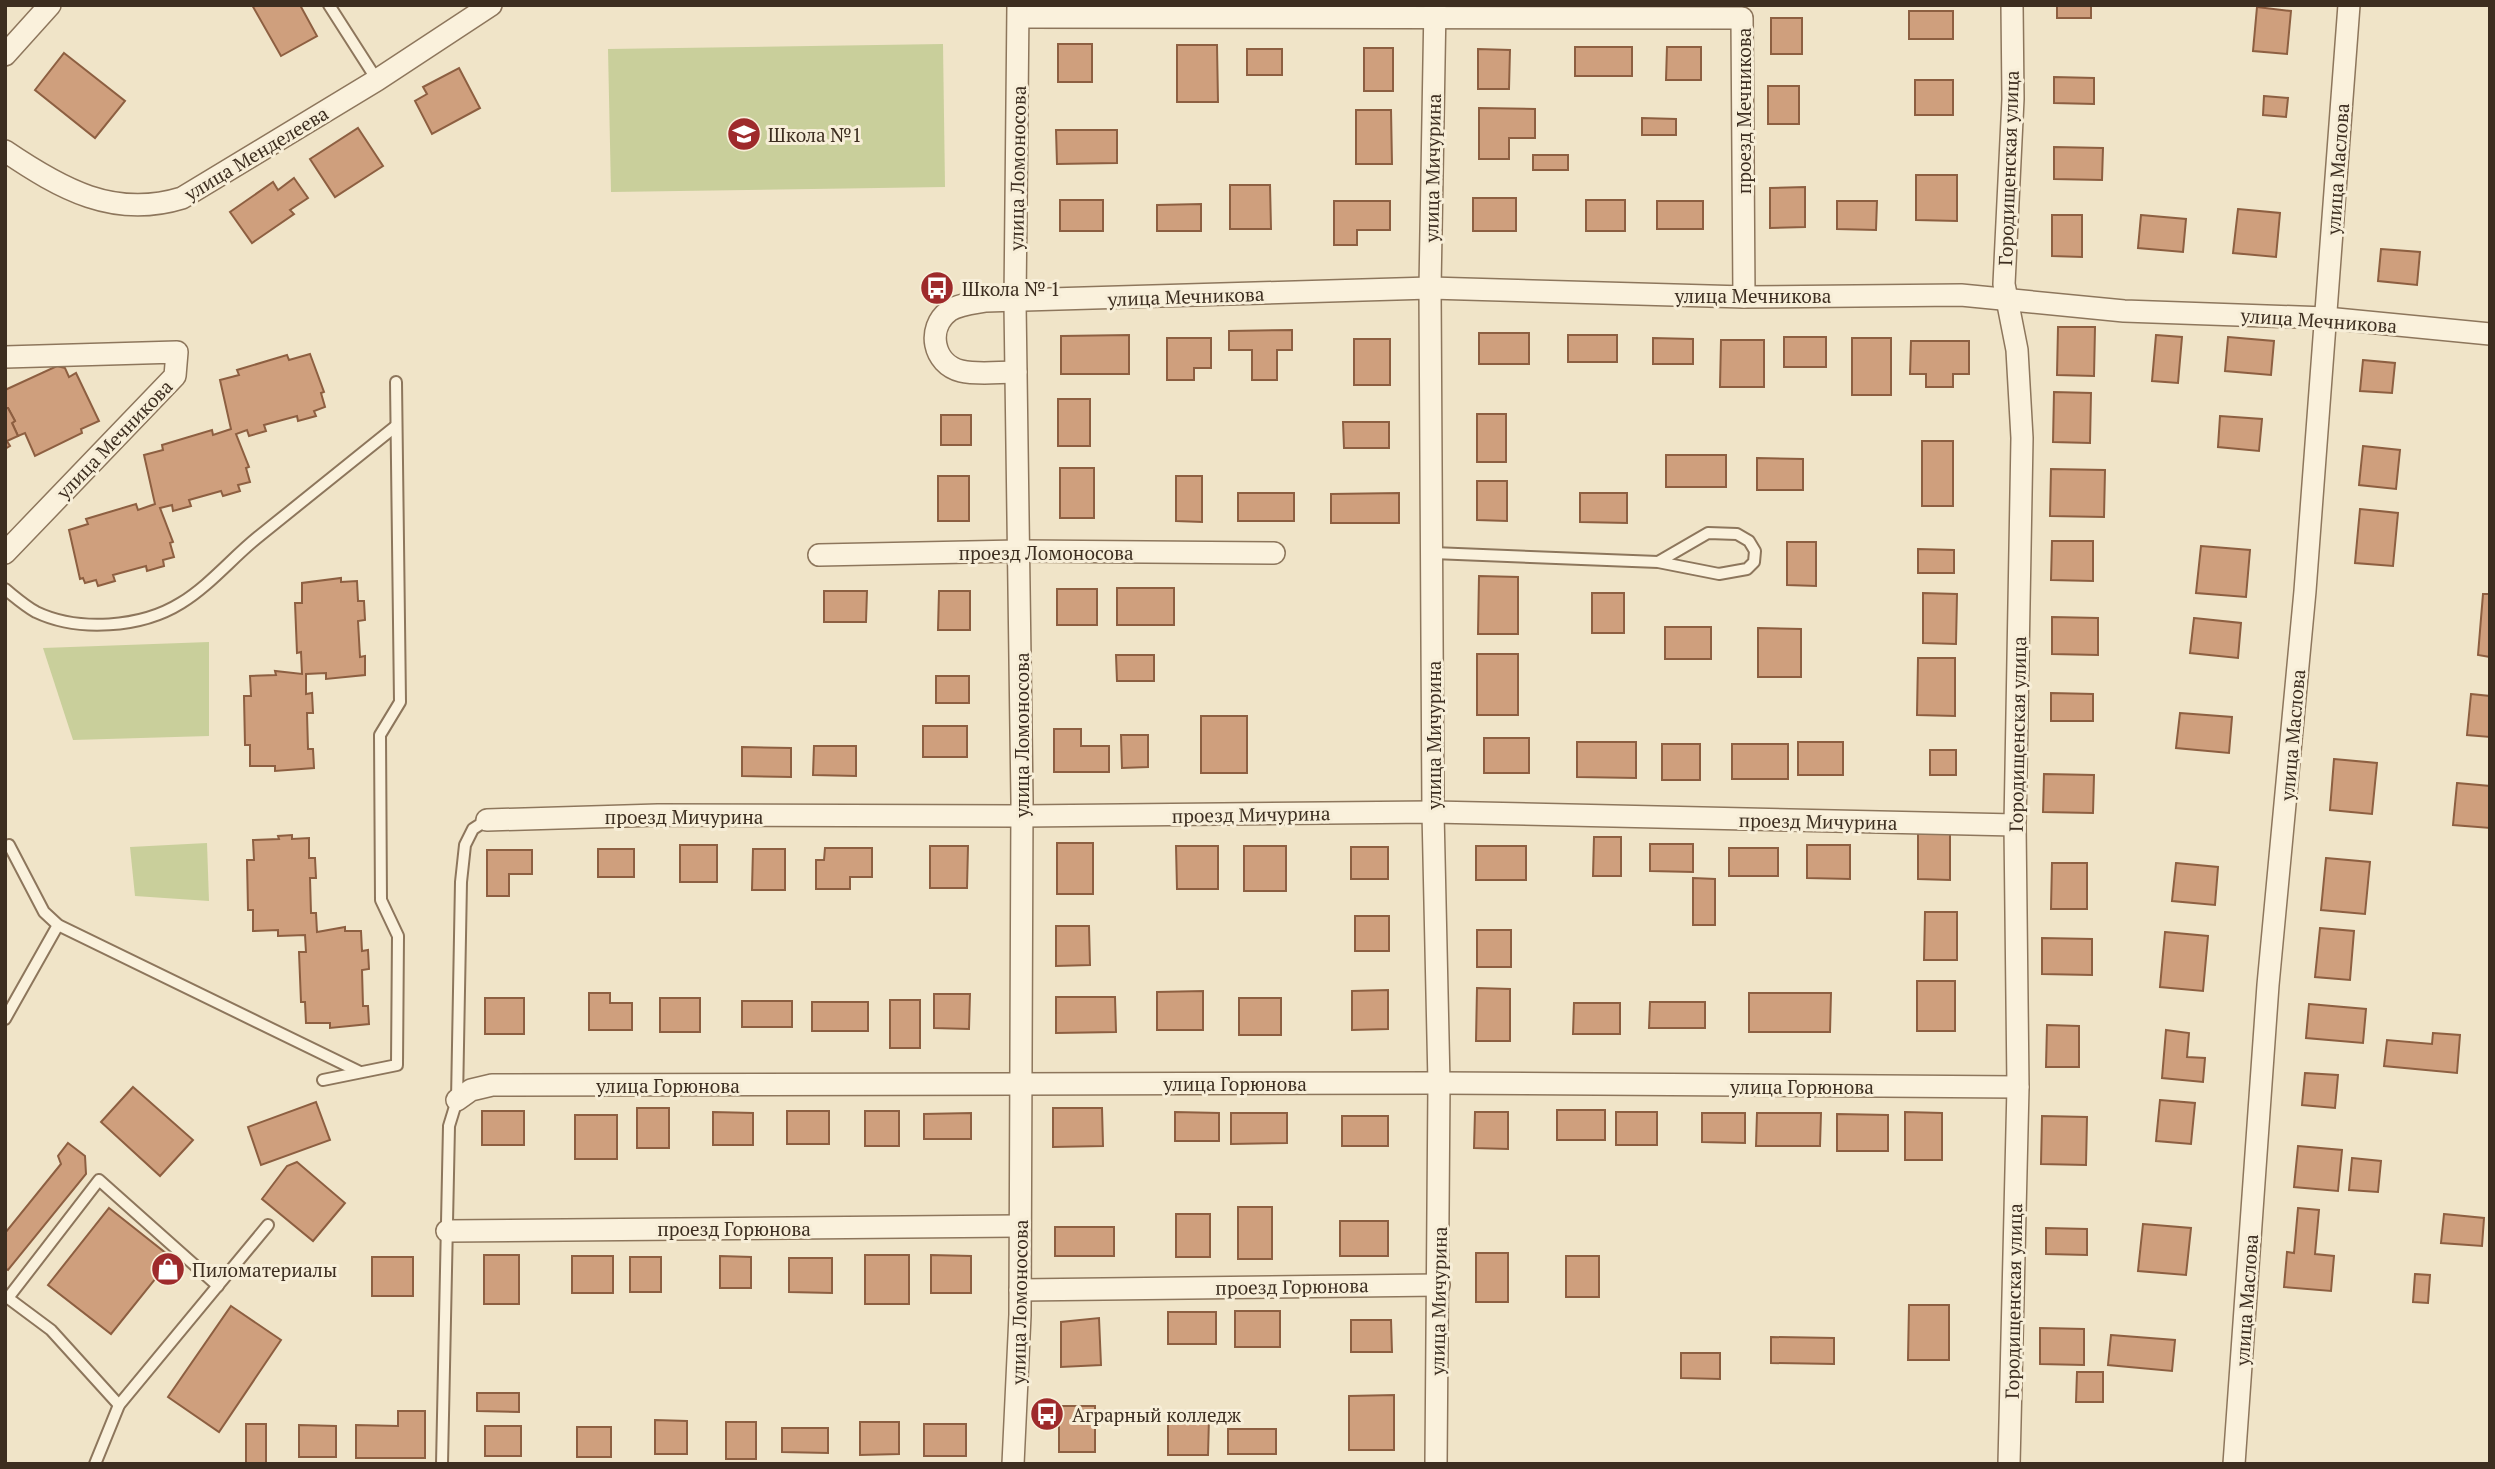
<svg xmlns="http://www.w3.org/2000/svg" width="2495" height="1469" font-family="'PT Serif',serif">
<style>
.green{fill:#c9cf9b}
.building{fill:#cf9f7d;stroke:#8d5f41;stroke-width:2}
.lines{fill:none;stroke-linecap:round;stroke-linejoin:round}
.service-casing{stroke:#8d765c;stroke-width:14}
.minor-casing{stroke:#8d765c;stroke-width:24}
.service{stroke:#faf1dc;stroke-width:10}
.minor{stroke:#faf1dc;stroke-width:21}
.labels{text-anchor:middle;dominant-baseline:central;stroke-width:6;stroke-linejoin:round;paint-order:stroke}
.street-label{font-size:19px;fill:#3d2e20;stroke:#f7eed8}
.poi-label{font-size:19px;fill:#3d2e20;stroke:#f7eed8;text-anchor:start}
</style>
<rect width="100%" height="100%" fill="#f0e4c8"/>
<g class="green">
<path d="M943 44 945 187 611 192 608 49Z"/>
<path d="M209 642V736L73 740 43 648Z"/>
<path d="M207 843 209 901 135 896 130 847Z"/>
</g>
<g class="building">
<path d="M252 5H300L317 36 281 56Z"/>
<rect x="2057" y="5" width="34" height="13"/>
<path d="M2257 7 2291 11 2287 54 2253 51Z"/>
<rect x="1909" y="11" width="44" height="28"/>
<rect x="1771" y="18" width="31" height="36"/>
<rect x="1058" y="44" width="34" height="38"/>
<path d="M1177 45H1217L1218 102H1177Z"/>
<rect x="1575" y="47" width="57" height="29"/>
<path d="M1667 47H1701V80H1666Z"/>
<rect x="1364" y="48" width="29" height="43"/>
<rect x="1247" y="49" width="35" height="26"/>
<path d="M1478 49 1510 50 1509 89H1478Z"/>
<path d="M64 53 125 101 95 138 35 90Z"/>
<path d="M459 68 480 108 432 134 415 101 427 94 423 87Z"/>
<path d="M2054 77 2094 78V104L2054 103Z"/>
<rect x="1915" y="80" width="38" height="35"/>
<rect x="1768" y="86" width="31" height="38"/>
<path d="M2264 96 2288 98 2286 117 2263 115Z"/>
<path d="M1479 108 1535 109V138H1509V159H1479Z"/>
<path d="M1356 110H1391L1392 164H1356Z"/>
<path d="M1642 118 1676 119V135H1642Z"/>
<path d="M358 128 383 166 335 197 310 159Z"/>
<path d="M1056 130H1117V163L1057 164Z"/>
<path d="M2054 147 2103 148 2102 180 2054 179Z"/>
<rect x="1533" y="155" width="35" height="15"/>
<path d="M1916 175H1957V221L1916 220Z"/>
<path d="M294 178 308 198 290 210 294 214 252 243 230 212 273 182 278 190Z"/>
<path d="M1230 185H1270L1271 229H1230Z"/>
<path d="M1805 187V227L1770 228V188Z"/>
<rect x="1473" y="198" width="43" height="33"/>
<rect x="1060" y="200" width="43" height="31"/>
<rect x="1586" y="200" width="39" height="31"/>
<path d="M1334 201H1390V230H1357V245H1334Z"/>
<rect x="1657" y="201" width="46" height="28"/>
<path d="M1837 201H1877L1876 230 1837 229Z"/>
<path d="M1201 204V231H1157V205Z"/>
<path d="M2238 209 2280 213 2276 257 2233 253Z"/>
<path d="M2052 215H2082V257L2052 256Z"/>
<path d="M2141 215 2186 219 2183 252 2138 248Z"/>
<path d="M2381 249 2420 252 2417 285 2378 281Z"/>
<path d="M2058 327H2095L2094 376 2057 375Z"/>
<path d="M1292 330V350H1277V380H1252V350H1229V331Z"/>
<rect x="1479" y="333" width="50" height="31"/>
<path d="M1129 335V374H1061V336Z"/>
<rect x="1568" y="335" width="49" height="27"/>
<path d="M2156 335 2182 337 2178 383 2152 381Z"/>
<rect x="1784" y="337" width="42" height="30"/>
<path d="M2228 337 2274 341 2271 375 2225 371Z"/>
<path d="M1167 338H1211V368H1194V380H1167Z"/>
<path d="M1653 338 1693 339V364H1653Z"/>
<rect x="1852" y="338" width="39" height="57"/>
<rect x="1354" y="339" width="36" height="46"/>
<path d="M1721 340H1764V387H1720Z"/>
<path d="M1911 341H1969V374H1953V387H1926V374H1910Z"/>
<path d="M310 354 324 392 321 393 325 407 314 411 316 416 298 421 297 416 264 425 266 431 249 436 247 430 236 434 249 467 246 468 250 482 238 485 240 491 223 496 221 491 189 500 191 506 173 511 172 505 160 508 173 542 170 543 174 557 163 560 164 566 147 571 146 566 113 575 115 581 98 586 96 580 85 583 83 578 80 579 69 530 88 524 86 519 136 504 138 510 155 504 144 455 163 450 162 445 212 430 213 435 231 429 220 380 239 375 237 370 287 355 289 360Z"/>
<path d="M2363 360 2395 363 2392 393 2360 391Z"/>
<path d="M57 366 65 368 69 377 76 373 99 421 81 429 82 433 35 456 25 433 18 436 12 423 15 421 8 408H5V390Z"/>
<path d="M2054 392 2091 393 2090 443 2053 442Z"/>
<rect x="1058" y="399" width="32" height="47"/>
<path d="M5 408H8L15 421 12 423 18 436 7 441 10 446 5 449Z"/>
<rect x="1477" y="414" width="29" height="48"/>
<rect x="941" y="415" width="30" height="30"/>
<path d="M2220 416 2262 419 2259 451 2218 447Z"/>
<path d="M1343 422H1389V448H1344Z"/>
<rect x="1922" y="441" width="31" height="65"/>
<path d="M2363 446 2400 450 2396 489 2359 485Z"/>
<rect x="1666" y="455" width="60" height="32"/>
<path d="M1757 458 1803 459V490H1757Z"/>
<rect x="1060" y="468" width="34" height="50"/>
<path d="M2051 469 2105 470 2104 517 2050 516Z"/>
<rect x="938" y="476" width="31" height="45"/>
<path d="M1176 476H1202V522L1176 521Z"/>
<path d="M1477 481H1507V521L1477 520Z"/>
<rect x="1238" y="493" width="56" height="28"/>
<path d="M1399 493V523H1331V494Z"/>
<path d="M1580 493H1627V523L1580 522Z"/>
<path d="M2360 509 2398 513 2393 566 2355 563Z"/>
<path d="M2052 541H2093V581L2051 580Z"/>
<path d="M1787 542H1816V586L1787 585Z"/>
<path d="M2201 546 2250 550 2246 597 2196 593Z"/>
<path d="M1918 549 1954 550V573H1918Z"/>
<path d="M1479 576 1518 577V634H1478Z"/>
<path d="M341 578V582L357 581 358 601H364L365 620 358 621 360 657 365 656V675L326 679V673L306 674V694L312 693 313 713H307L308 749H313L314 768 275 771V766H250V745H245L244 696H251L250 676 276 675 275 671 302 674 301 652 297 653 295 603H302V583Z"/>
<rect x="1117" y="588" width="57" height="37"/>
<rect x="1057" y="589" width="40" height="36"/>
<path d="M824 591H867L866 622H824Z"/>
<path d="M939 591H970V630H938Z"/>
<rect x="1592" y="593" width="32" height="40"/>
<path d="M1923 593 1957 594 1956 644 1923 643Z"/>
<path d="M2483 594H2490V657L2478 655Z"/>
<path d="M2052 617 2098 618V655L2052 654Z"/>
<path d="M2194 618 2241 623 2238 658 2190 653Z"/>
<rect x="1665" y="627" width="46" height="32"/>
<path d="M1758 628 1801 629V677H1758Z"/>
<rect x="1477" y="654" width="41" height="61"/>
<path d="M1116 655H1154V681H1117Z"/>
<path d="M1918 658H1955V716L1917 715Z"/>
<rect x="936" y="676" width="33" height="27"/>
<path d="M2051 693 2093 694V721H2051Z"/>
<path d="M2471 694 2490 696V737L2467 735Z"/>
<path d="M2180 713 2232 717 2229 753 2176 748Z"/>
<rect x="1201" y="716" width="46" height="57"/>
<rect x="923" y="726" width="44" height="31"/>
<path d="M1054 729H1081V746H1109V772H1054Z"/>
<path d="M1121 735H1148V767L1122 768Z"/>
<rect x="1484" y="738" width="45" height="35"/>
<path d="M1577 742H1636V778L1577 777Z"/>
<rect x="1798" y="742" width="45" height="33"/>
<rect x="1662" y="744" width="38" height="36"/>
<rect x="1732" y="744" width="56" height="35"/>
<path d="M814 746H856V776L813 775Z"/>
<path d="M742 747 791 748V777L742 776Z"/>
<rect x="1930" y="750" width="26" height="25"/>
<path d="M2334 759 2377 763 2372 814 2330 810Z"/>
<path d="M2044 774 2094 775 2093 813 2043 812Z"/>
<path d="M2457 783 2490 786V828L2453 825Z"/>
<path d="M1918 831H1950V880L1918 879Z"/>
<path d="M292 835V839L309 838V858H315L316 878H310L311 913H316L317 932 345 927V931H361L362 951 368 950 369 969 362 970 363 1006H368L369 1024 330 1028V1023H306L305 1002H301L299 952H306L305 935 278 936V930L253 931V910H248L247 860H254L253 840 279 839 278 836Z"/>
<path d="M1594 837H1621V876H1593Z"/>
<rect x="1057" y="843" width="36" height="51"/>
<path d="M1650 844H1693V872L1650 871Z"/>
<rect x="680" y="845" width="37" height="37"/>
<path d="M1807 845H1850V879L1807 878Z"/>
<path d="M930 846H968L967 888H930Z"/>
<path d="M1176 846H1218V889H1177Z"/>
<rect x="1244" y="846" width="42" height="45"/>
<rect x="1476" y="846" width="50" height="34"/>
<rect x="1351" y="847" width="37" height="32"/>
<path d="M825 848H872V877H850V889H816V860H824Z"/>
<rect x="1729" y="848" width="49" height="28"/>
<rect x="598" y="849" width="36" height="28"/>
<path d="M753 849H785V890H752Z"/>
<path d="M487 850H532V874H509V896H487Z"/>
<path d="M2326 858 2370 862 2365 914 2321 910Z"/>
<path d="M2052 863H2087V909H2051Z"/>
<path d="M2176 863 2218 867 2215 905 2172 901Z"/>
<path d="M1693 878 1715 879V925H1693Z"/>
<path d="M1925 912H1957V960H1924Z"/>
<rect x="1355" y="916" width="34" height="35"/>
<path d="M1056 926H1089L1090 965 1056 966Z"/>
<path d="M2320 928 2354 931 2350 980 2315 977Z"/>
<rect x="1477" y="930" width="34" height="37"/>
<path d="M2165 932 2208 936 2203 991 2160 987Z"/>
<path d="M2042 938 2092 939V975L2042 974Z"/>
<rect x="1917" y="981" width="38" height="50"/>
<path d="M1477 988 1510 989V1041H1476Z"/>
<path d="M1388 990V1029L1352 1030V991Z"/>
<path d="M1203 991V1030H1157V992Z"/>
<path d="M589 993H610V1003H632V1030H589Z"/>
<path d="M1749 993H1831L1830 1032H1749Z"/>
<path d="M934 994H970L969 1029 934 1028Z"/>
<path d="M1056 997H1115L1116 1032 1056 1033Z"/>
<rect x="485" y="998" width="39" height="36"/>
<rect x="660" y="998" width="40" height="34"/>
<rect x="1239" y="998" width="42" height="37"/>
<rect x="890" y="1000" width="30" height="48"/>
<rect x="742" y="1001" width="50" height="26"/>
<rect x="812" y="1002" width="56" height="29"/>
<path d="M1650 1002H1705V1028H1649Z"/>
<path d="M1574 1003H1620V1034H1573Z"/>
<path d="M2309 1004 2366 1009 2363 1043 2306 1038Z"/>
<path d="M2047 1025 2079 1026V1067H2046Z"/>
<path d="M2166 1030 2189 1033 2187 1057 2205 1058 2203 1082 2162 1078Z"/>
<path d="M2433 1033 2460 1035 2457 1073 2384 1066 2387 1040 2432 1044Z"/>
<path d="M2305 1073 2338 1075 2335 1108 2302 1105Z"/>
<path d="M133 1087 193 1140 160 1176 101 1122Z"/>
<path d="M2160 1100 2195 1103 2191 1144 2156 1141Z"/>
<path d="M316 1102 330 1140 261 1165 248 1127Z"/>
<rect x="637" y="1108" width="32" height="40"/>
<path d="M1053 1108H1102L1103 1146 1053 1147Z"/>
<rect x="1557" y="1110" width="48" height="30"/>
<rect x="482" y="1111" width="42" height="34"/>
<rect x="787" y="1111" width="42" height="33"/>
<rect x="865" y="1111" width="34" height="35"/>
<path d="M713 1112 753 1113V1145H713Z"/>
<path d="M1175 1112 1219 1113V1141H1175Z"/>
<path d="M1475 1112H1508V1149L1474 1148Z"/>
<rect x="1616" y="1112" width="41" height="33"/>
<path d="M1905 1112 1942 1113V1160H1905Z"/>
<path d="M971 1113V1139H924V1114Z"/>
<path d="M1231 1113H1287V1143L1231 1144Z"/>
<path d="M1702 1113H1745V1143L1702 1142Z"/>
<path d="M1757 1113H1821L1820 1146H1756Z"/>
<path d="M1837 1114 1888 1115V1151H1837Z"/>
<rect x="575" y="1115" width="42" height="44"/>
<rect x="1342" y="1116" width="46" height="30"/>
<path d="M2042 1116 2087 1117 2086 1165 2041 1164Z"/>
<path d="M68 1143 85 1156 86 1174 8 1270 5 1268V1233L61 1164 58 1156Z"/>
<path d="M2298 1146 2342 1150 2338 1191 2294 1187Z"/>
<path d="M2352 1158 2381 1161 2378 1192 2349 1190Z"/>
<path d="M297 1162 345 1203 313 1241 262 1199 287 1166Z"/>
<rect x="1238" y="1207" width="34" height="52"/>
<path d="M109 1208 172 1258 111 1334 48 1285Z"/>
<path d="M2298 1208 2319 1210 2315 1254 2334 1256 2331 1291 2284 1287 2287 1252 2294 1253Z"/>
<rect x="1176" y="1214" width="34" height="43"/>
<path d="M2444 1214 2484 1218 2482 1246 2441 1243Z"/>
<rect x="1340" y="1221" width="48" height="35"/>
<path d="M2143 1224 2191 1228 2186 1275 2138 1271Z"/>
<rect x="1055" y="1227" width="59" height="29"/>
<path d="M2046 1228 2087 1229V1255L2046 1254Z"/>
<rect x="1476" y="1253" width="32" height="49"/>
<rect x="484" y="1255" width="35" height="49"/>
<rect x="865" y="1255" width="44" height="49"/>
<path d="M931 1255 971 1256V1293H931Z"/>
<rect x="572" y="1256" width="41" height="37"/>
<path d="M720 1256 751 1257V1288H720Z"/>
<rect x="1566" y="1256" width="33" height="41"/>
<rect x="372" y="1257" width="41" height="39"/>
<rect x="630" y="1257" width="31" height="35"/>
<path d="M789 1258H832V1293L789 1292Z"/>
<path d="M2415 1274 2430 1275 2428 1303 2413 1302Z"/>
<path d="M1909 1305H1949V1360H1908Z"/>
<path d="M231 1306 281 1340 219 1432 168 1397Z"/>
<rect x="1235" y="1311" width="45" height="36"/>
<rect x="1168" y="1312" width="48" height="32"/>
<path d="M1099 1318 1101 1365 1061 1367V1322Z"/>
<path d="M1351 1320H1391L1392 1352H1351Z"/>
<path d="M2040 1328 2084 1329V1365L2040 1364Z"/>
<path d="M2111 1335 2175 1340 2172 1371 2108 1365Z"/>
<path d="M1771 1337 1834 1338V1364L1771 1363Z"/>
<path d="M1681 1353H1720V1379L1681 1378Z"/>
<path d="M2077 1372H2103V1402H2076Z"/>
<path d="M477 1393H519V1412L477 1411Z"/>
<path d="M1394 1395V1450H1349V1396Z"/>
<rect x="1059" y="1406" width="36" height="46"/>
<path d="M398 1411H425V1458H356V1425L398 1426Z"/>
<path d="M1209 1418 1208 1455H1168V1419Z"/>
<path d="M655 1420 687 1421V1454H655Z"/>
<rect x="726" y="1422" width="30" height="37"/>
<path d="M860 1422H899V1454L860 1455Z"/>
<rect x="246" y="1424" width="20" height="39"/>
<rect x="924" y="1424" width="42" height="32"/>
<path d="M299 1425 336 1426V1457H299Z"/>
<rect x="485" y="1426" width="36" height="30"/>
<rect x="577" y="1427" width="34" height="30"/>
<path d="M782 1428H828V1453L782 1452Z"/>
<rect x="1228" y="1429" width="48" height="25"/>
</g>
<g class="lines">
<g class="service-casing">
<g id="service">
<path d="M329 5 377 80"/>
<path d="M1433 553 1658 562 1719 574 1747 569 1754 562 1755 551 1749 541 1737 534 1708 533 1658 562"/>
<path d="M5 589C15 597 25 606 36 612 78 632 141 628 181 603 209 586 232 558 258 537 304 500 350 463 396 426"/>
<path d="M9 845 44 912 58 925 360 1072"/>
<path d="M5 1019 58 925"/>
<path d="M323 1080 397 1065 398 936 381 900 380 735 400 702 396 382"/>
<path d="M119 1405 51 1330 8 1298 99 1180 218 1286"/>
<path d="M95 1464 119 1405 268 1225"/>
<path d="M442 1464 449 1126 457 1100 461 882 465 845 473 829 487 820"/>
</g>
</g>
<g class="minor-casing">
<g id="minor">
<path d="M1435 5 1430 288 1433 812 1439 1083 1436 1464"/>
<path d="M1019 17 1742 18 1744 297"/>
<path d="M5 55 50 5"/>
<path d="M5 151C61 189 114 219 182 198L377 80 491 5"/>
<path d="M5 357 177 352 175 376 5 553"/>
<path d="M1016 372C998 372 978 375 961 371 933 364 926 328 949 311 959 304 975 303 986 301L1430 288 1744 297 1961 295 2124 311 2326 318 2490 334"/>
<path d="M819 555 1020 551 1274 553"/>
<path d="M487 820 658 815 1022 816 1433 812 2015 825"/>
<path d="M457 1100 471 1090 492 1085 1439 1083 2018 1087"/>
<path d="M447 1231 1020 1226"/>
<path d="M1020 1290 1439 1285"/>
<path d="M1013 1464 1020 1315 1022 801 1015 303 1018 5"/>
<path d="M2009 1464 2018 1087 2015 825 2022 438 2017 350 2004 284 2013 99 2012 5"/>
<path d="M2234 1464 2268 985 2305 591 2349 5"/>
</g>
</g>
<use href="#service" class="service"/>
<use href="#minor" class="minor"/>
</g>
<defs>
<g id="school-disc" transform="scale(1.75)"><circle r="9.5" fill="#9e2a2b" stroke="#f7eed8"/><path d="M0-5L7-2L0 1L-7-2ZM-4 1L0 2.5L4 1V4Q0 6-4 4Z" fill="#fff"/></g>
<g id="bus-disc" transform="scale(1.75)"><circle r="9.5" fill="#9e2a2b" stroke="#f7eed8"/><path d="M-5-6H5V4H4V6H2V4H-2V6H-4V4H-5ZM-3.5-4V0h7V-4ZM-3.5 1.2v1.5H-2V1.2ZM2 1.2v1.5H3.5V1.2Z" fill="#fff"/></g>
<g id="shop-disc" transform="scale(1.75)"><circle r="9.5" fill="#9e2a2b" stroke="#f7eed8"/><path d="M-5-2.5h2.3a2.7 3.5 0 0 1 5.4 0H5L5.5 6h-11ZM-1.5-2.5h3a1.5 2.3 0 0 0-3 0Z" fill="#fff"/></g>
</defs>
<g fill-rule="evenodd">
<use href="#school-disc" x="744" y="134"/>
<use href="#bus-disc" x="937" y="288"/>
<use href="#shop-disc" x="168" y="1269"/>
<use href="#bus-disc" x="1047" y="1414"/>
</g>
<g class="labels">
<g class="street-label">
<text transform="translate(1743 111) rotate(-90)">проезд Мечникова</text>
<text transform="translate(256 153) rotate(-31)">улица Менделеева</text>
<text transform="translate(1017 168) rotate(-89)">улица Ломоносова</text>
<text transform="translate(1432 168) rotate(-89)">улица Мичурина</text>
<text transform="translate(2008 168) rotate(-88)">Городищенская улица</text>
<text transform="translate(2337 169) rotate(-86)">улица Маслова</text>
<text x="1753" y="295">улица Мечникова</text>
<text transform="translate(1186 296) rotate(-2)">улица Мечникова</text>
<text transform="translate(2319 320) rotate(4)">улица Мечникова</text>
<text transform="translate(114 439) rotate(-46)">улица Мечникова</text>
<text x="1046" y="552">проезд Ломоносова</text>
<text transform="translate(2017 734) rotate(-89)">Городищенская улица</text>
<text transform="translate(1021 735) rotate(-90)">улица Ломоносова</text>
<text transform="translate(1433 735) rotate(-90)">улица Мичурина</text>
<text transform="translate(2292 735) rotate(-85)">улица Маслова</text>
<text transform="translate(1251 814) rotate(-1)">проезд Мичурина</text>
<text x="684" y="816">проезд Мичурина</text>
<text transform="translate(1818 821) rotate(1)">проезд Мичурина</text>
<text x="1235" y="1083">улица Горюнова</text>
<text x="668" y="1085">улица Горюнова</text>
<text x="1802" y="1086">улица Горюнова</text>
<text x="734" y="1228">проезд Горюнова</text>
<text transform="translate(1292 1286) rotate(-1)">проезд Горюнова</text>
<text transform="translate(2246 1300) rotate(-86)">улица Маслова</text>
<text transform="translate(1438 1301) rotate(-89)">улица Мичурина</text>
<text transform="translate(2013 1301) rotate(-89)">Городищенская улица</text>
<text transform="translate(1019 1302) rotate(-89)">улица Ломоносова</text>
</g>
<g class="poi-label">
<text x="768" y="134">Школа №1</text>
<text x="962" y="288">Школа № 1</text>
<text x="192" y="1269">Пиломатериалы</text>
<text x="1072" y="1414">Аграрный колледж</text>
</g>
</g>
<rect width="2495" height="1469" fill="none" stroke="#3d2e20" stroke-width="14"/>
</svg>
